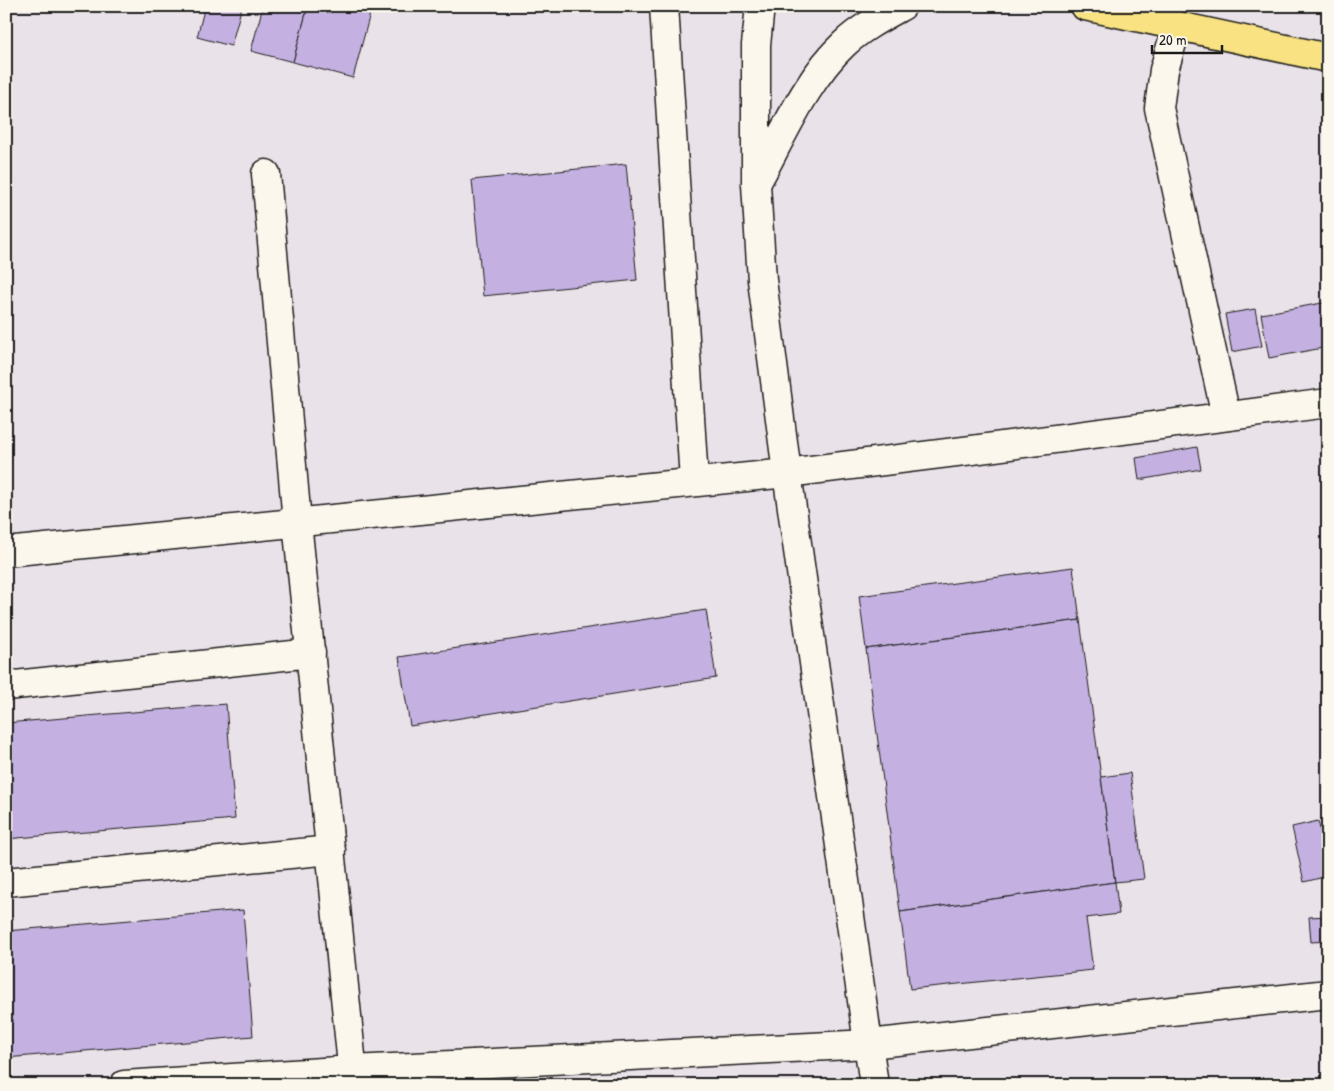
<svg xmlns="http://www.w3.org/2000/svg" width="1334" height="1091" font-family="'Patrick Hand',sans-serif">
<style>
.built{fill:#eae2e9}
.building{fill:#c4b1e1;stroke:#1c1c1c}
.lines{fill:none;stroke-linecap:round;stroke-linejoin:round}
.minor-casing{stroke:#1c1c1c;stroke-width:31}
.major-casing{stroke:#1c1c1c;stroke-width:31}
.minor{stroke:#fbf7ec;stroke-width:28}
.major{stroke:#f8e281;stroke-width:28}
</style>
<rect width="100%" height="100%" fill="#fbf7ec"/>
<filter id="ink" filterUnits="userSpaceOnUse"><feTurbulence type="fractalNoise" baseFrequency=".02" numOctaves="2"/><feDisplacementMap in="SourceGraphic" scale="10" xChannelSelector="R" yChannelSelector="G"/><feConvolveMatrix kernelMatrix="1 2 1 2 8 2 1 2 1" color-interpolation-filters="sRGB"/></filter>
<g filter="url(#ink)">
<rect class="built" x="6" y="6" width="1322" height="1079"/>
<g class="building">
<path d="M205 6H242L231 46 197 37Z"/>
<path d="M263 6H308L293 62 251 51Z"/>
<path d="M308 6H372L353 78 293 62Z"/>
<path d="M626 164 637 280 483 296 472 180Z"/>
<path d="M1328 302V347L1269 358 1261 314Z"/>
<path d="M1255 309 1262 346 1232 352 1225 314Z"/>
<path d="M1197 447 1201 469 1139 480 1136 458Z"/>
<path d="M1073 567 1080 620 866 649 859 596Z"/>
<path d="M706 610 716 678 410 726 399 657Z"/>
<path d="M1080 620 1115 882 900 912 866 649Z"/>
<path d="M226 704 235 819 6 839V723Z"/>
<path d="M1130 773 1144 879 1115 882 1101 777Z"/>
<path d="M1318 821 1321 833 1328 831V876L1304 882 1292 827Z"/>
<path d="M1115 882 1119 914 1086 918 1093 970 910 989 900 912Z"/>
<path d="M243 910 253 1036 6 1058V931Z"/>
<path d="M1328 916V941L1311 942 1309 917Z"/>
</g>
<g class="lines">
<g class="minor-casing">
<g id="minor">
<path d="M664 6 694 481"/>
<path d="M760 6 756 45V184L762 280 787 473 874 1085"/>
<path d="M1177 26 1164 70 1159 108 1226 416"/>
<path d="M266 174 297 522 354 1085"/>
<path d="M758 180C782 137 807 78 844 44 861 28 882 17 902 6"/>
<path d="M6 552 787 473 972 450 1328 403"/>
<path d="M6 686 311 653"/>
<path d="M6 882 331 850"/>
<path d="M124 1085 353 1070 869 1044 1328 994"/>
</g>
</g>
<g class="major-casing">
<path id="major" d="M1085 6 1328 58"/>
</g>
<use href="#minor" class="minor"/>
<use href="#major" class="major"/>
</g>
</g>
<rect width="1334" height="1091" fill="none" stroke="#fbf7ec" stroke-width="25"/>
<rect x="12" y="12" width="1309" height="1066" fill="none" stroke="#1c1c1c" stroke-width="2" filter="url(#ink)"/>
<path d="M1152 45v8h70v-8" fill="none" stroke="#1c1c1c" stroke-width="2.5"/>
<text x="1159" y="45" font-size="15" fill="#1c1c1c" stroke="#fbf7ec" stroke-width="4" paint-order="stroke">20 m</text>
</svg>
